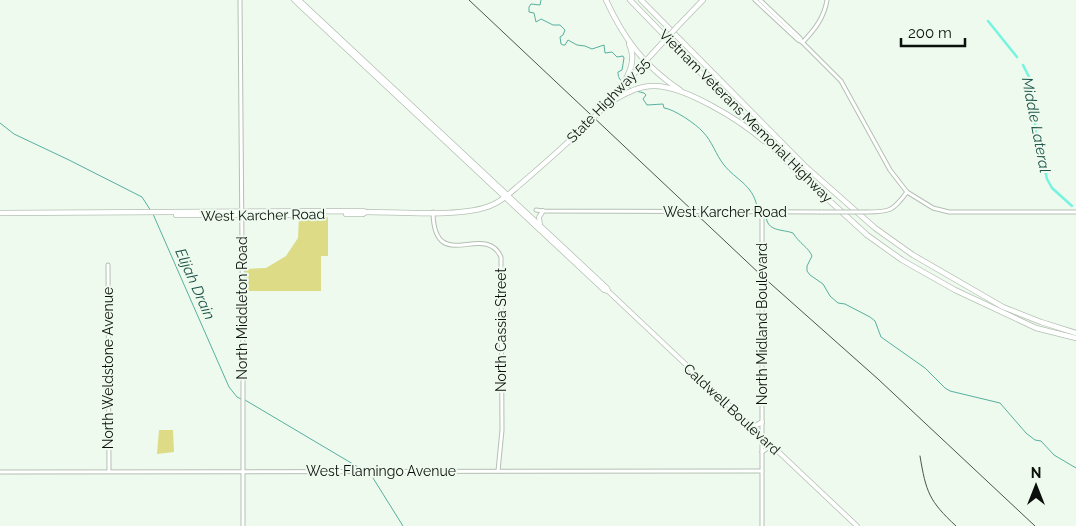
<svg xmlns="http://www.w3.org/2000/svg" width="1076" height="526" font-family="Raleway,sans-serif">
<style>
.green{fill:#dddb85}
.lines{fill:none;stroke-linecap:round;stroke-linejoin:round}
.stream{stroke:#57b0a0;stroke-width:1}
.canal{stroke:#77f4df;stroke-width:2.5}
.secondary-casing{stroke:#b4c0b4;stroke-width:5}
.primary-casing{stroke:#b4c0b4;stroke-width:5.5}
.highway-casing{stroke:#b4c0b4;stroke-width:6}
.secondary{stroke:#fff;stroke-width:3}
.primary{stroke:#fff;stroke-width:4}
.highway{stroke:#fff;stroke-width:4.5}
.rail{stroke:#4e544e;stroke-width:1}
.secondary-bridge-casing{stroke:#b4c0b4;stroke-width:5;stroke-linecap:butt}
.highway-bridge-casing{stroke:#b4c0b4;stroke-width:6;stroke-linecap:butt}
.secondary-bridge{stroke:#fff;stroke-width:3}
.highway-bridge{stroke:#fff;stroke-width:4.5}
.labels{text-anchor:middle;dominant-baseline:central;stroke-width:4;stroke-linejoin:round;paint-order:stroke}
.street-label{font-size:14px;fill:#0c100c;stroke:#edfaed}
.water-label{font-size:15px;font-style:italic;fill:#1d534a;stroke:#edfaed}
</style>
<rect width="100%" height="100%" fill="#edfaed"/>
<g class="green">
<path d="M299 217H328V256H321V291H245V269L266 268 286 256 298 238Z"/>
<path d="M159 430H173L174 452 157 454Z"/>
</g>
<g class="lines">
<g class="stream">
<path d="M541 0 540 5 531 4 529 7V12L534 13 536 22 541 19 553 25H560L565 30 563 35 560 37 561 44 563 45H565L568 40 577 45 585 46 592 49 604 45 605 53 612 52 617 57 623 56 624 58 622 70 618 72C618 76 619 80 623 82"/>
<path d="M626 85 633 90"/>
<path d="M636 91 644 93 646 95 643 99 647 105 663 104 664 108C674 109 696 124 703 132 712 141 716 155 724 165 736 180 752 184 757 206"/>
<path d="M0 123 14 134 69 160 142 197 151 211"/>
<path d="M153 214 229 387 237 397 241 399"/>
<path d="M766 216C767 232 782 229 793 233 799 243 809 248 812 256L807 266V271L810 275 823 284 830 296 838 303 845 304 870 317 875 321 881 337 925 368 945 388 950 391 1000 403 1026 433 1035 440 1041 441 1054 455 1076 468"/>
<path d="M245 400 358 467"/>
<path d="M373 478 403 526"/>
</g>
<g class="canal">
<path d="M988 21 1017 57"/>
<path d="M1023 65 1029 77 1036 132 1047 179 1052 188 1072 206"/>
</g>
<g class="secondary-casing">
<g id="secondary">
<path d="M240 0 243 368V526"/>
<path d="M755 0 798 40 802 42"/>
<path d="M760 0 800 38 802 42 841 81 890 170 907 192 933 208 949 212H1076"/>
<path d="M803 42C815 29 824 18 827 0"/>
<path d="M536 210 543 211 823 212"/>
<path d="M433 212C434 276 485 221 501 257L502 430 498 471"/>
<path d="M867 212C890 212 893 211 907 192"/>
<path d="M108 265 109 471"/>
<path d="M762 452 768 448 775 449"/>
<path d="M0 472 762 471"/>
<path d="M762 526V212"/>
</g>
</g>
<g class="primary-casing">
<g id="primary">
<path d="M294 0 604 290 608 291"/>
<path d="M299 0 607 288 608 291 857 526"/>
<path d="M540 224 539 217 543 211"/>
<path d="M750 425 755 426 762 422"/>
</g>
</g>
<g class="highway-casing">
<g id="highway">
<path d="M606 0C624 39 644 66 680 90"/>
<path d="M630 0 786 161 867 235 902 260 955 290 1036 328 1076 338"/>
<path d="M641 0 806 167 875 228 913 255 1003 307 1041 322 1076 333"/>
<path d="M677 27 703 0"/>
<path d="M626 79C632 67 635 57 629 44"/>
<path d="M606 104C622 96 636 86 653 86 684 85 741 121 764 141"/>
<path d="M598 113 664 41"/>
<path d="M0 213 362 211 366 212C399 212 463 218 492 205 504 200 513 190 523 182 545 163 567 144 588 123"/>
<path d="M346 214H363L366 212"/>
<path d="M176 215H320"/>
</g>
</g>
<use href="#secondary" class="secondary"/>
<use href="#primary" class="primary"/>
<use href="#highway" class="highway"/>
<g class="rail">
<path d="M469 0 762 276 878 379 1035 526"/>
<path d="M920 456C926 492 929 501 956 526"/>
</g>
<g class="secondary-bridge-casing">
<path id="secondary-bridge" d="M823 212H867"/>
</g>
<g class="highway-bridge-casing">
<g id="highway-bridge">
<path d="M664 41 677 27"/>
<path d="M588 123 598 113"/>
</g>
</g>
<use href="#secondary-bridge" class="secondary-bridge"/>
<use href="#highway-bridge" class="highway-bridge"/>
</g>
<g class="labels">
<g class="street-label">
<text transform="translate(608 100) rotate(-46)">State Highway 55</text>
<text transform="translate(746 116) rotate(45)">Vietnam Veterans Memorial Highway</text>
<text x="725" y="212">West Karcher Road</text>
<text transform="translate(263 215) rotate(-1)">West Karcher Road</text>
<text transform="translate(242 308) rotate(-90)">North Middleton Road</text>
<text transform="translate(762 324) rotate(-90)">North Midland Boulevard</text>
<text transform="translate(501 330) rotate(-90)">North Cassia Street</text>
<text transform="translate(108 368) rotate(-90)">North Weldstone Avenue</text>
<text transform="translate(732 409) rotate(43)">Caldwell Boulevard</text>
<text x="381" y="471">West Flamingo Avenue</text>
</g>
<g class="water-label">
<text transform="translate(1036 125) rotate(79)">Middle Lateral</text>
<text transform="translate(195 284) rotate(66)">Elijah Drain</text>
</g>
</g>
<g transform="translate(1036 486)" stroke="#edfaed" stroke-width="4" paint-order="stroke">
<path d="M0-4L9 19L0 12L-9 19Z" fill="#0c100c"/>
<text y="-8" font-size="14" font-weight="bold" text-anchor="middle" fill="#0c100c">N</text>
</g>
<path d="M901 38v8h64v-8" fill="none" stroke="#0c100c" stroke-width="2.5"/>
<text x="908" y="38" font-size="15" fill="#0c100c" stroke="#edfaed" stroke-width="4" paint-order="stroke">200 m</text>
</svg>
